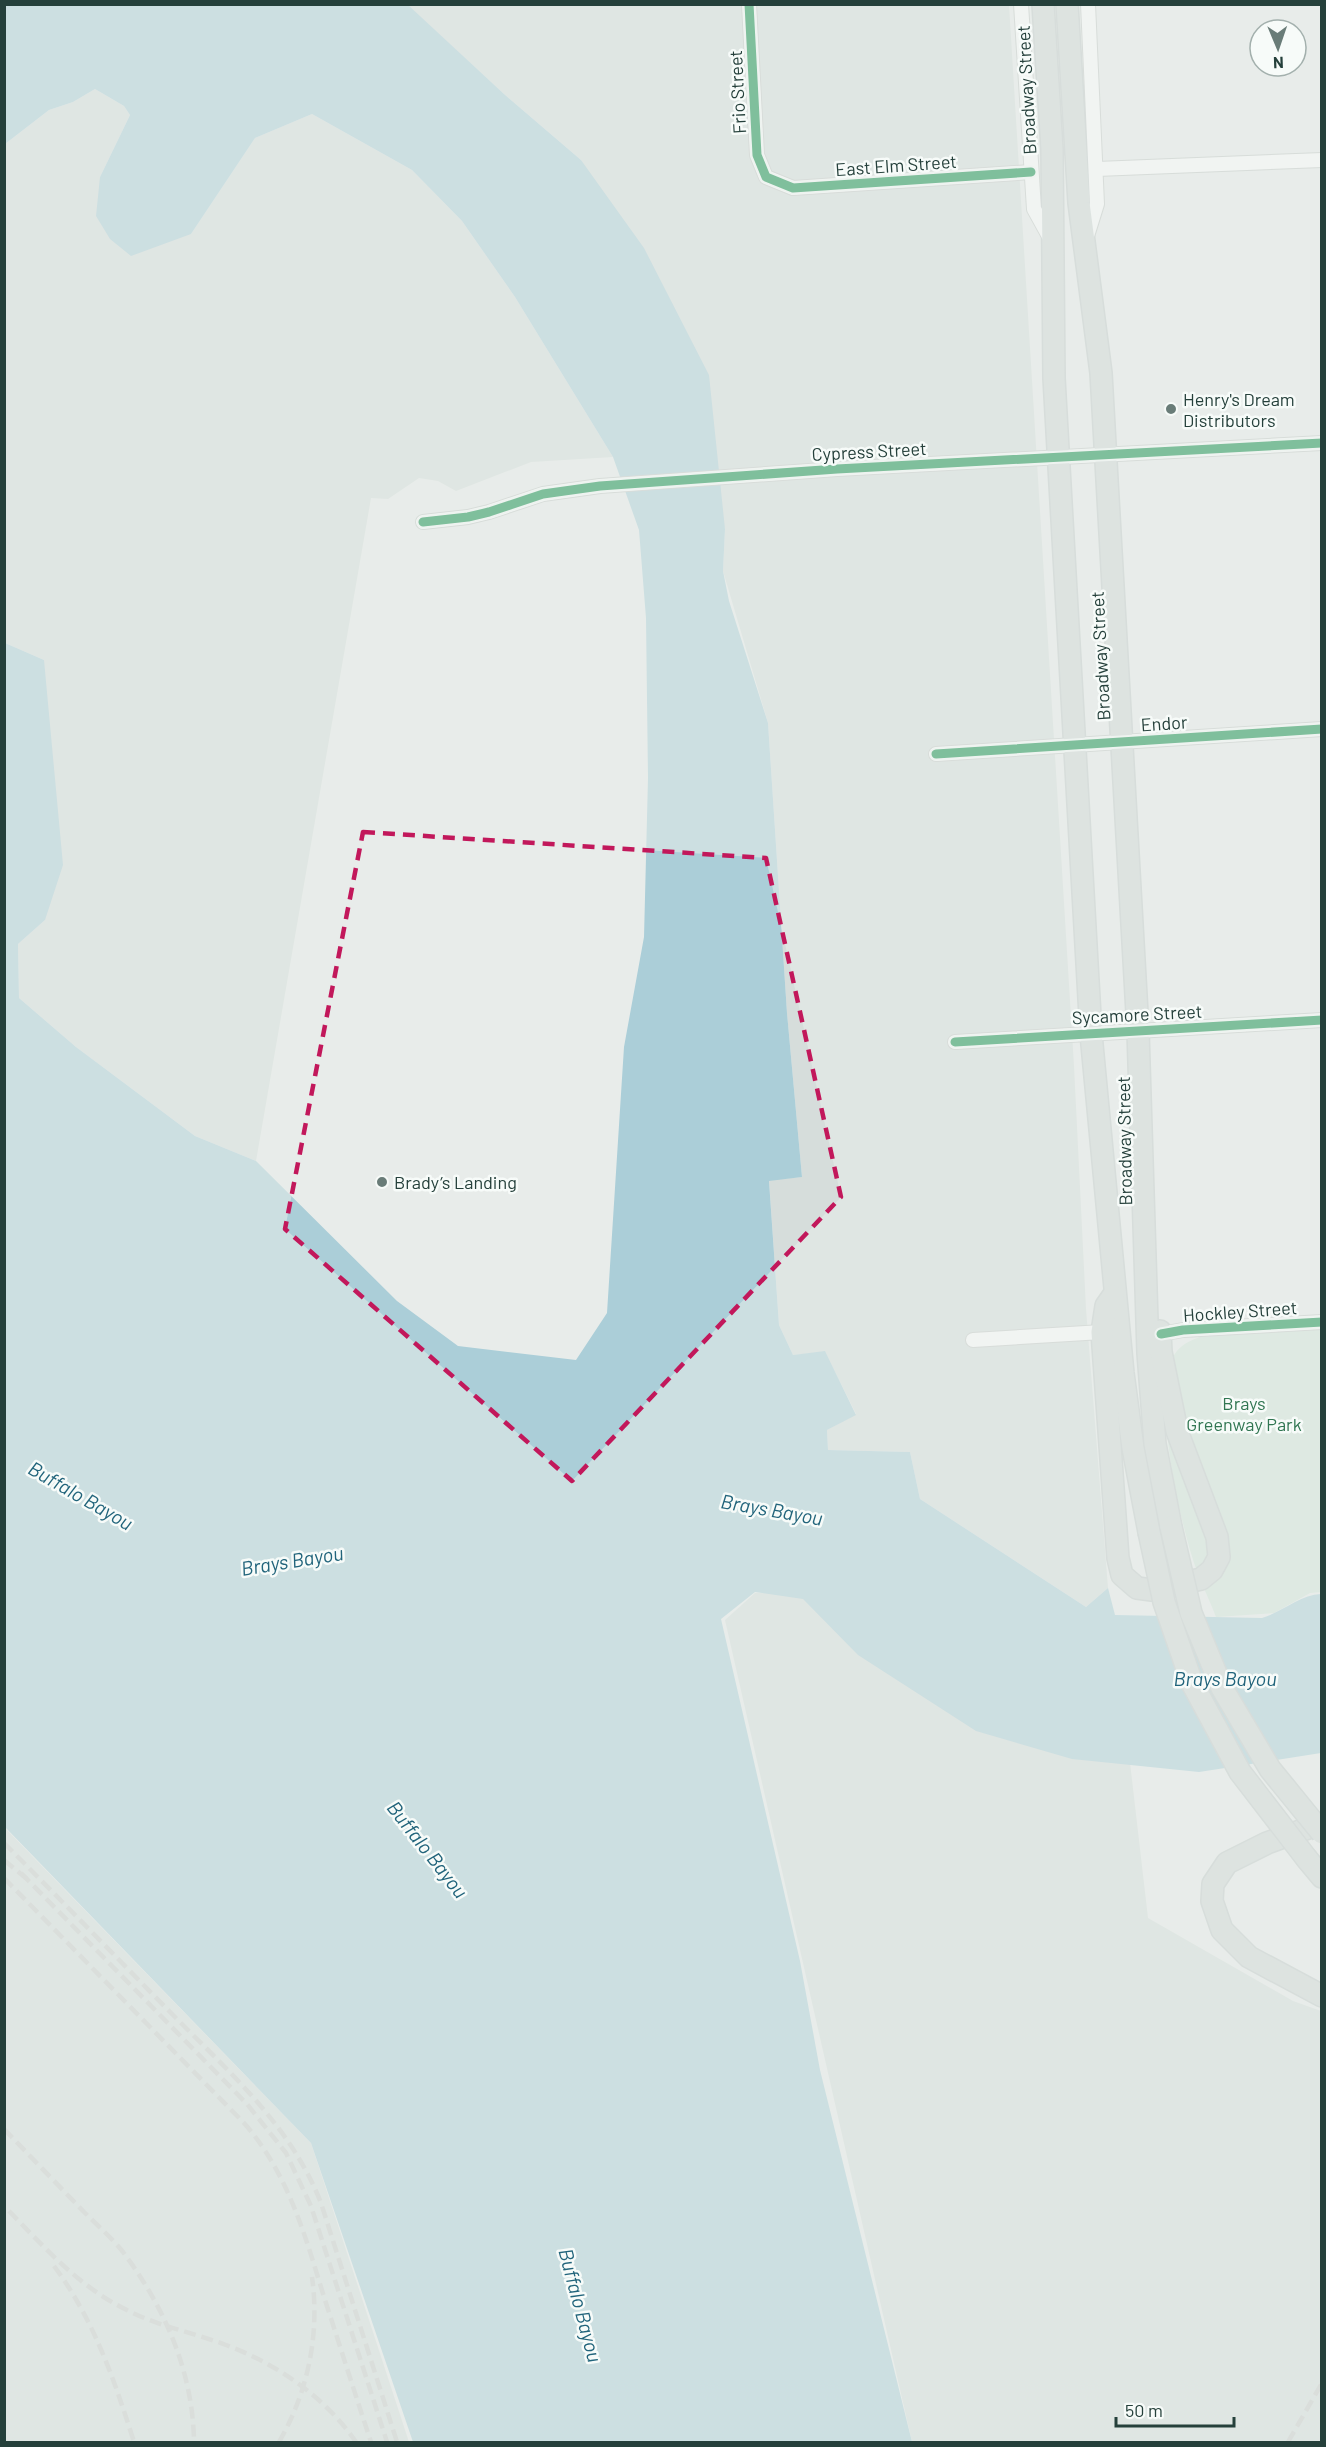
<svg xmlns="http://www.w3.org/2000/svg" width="1326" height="2447" font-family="Barlow,sans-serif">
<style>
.built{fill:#d6dddb}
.green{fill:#d2e4d9}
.water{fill:#abced8}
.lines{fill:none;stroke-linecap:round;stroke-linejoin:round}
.street-casing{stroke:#c5c9c7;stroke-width:16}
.primary-casing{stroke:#c3cac9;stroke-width:24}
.street{stroke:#fcfcfc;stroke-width:14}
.primary{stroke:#d0d7d6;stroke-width:21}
.rail{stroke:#c9cccb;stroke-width:4.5;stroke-dasharray:12 6;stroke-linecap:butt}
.primary-bridge-casing{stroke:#c3cac9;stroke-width:24;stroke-linecap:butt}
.primary-bridge{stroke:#d0d7d6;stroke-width:21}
.cycleway-casing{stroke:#f7fbf9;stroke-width:13}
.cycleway{stroke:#00873e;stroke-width:9}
.marked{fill:none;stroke:#c2185b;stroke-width:4.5;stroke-dasharray:12 8;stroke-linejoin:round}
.poi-dot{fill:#697c78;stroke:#f7fbf9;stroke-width:2}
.labels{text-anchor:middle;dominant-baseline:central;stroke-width:5;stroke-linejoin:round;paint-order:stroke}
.street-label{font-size:18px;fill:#25403b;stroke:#f7fbf9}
.poi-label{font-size:18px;fill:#25403b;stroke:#f7fbf9;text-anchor:start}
.park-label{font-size:18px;fill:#317652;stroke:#f7fbf9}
.water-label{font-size:20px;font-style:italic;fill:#21647b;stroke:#f7fbf9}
</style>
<rect width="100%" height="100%" fill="#e8ecea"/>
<g class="built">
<path d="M407 5H1009L1074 1066 1086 1309 1108 1588 1086 1607 920 1499 910 1452 828 1450 827 1430 856 1414 825 1352 793 1355 779 1325 769 1180 802 1177 787 1013 768 723 723 571 725 529 581 160 504 94Z"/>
<path d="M95 89 124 106 130 115 100 177 191 234 255 138 312 114 412 170 462 221 515 297 613 457 531 462 456 491 438 481 419 478 388 499 371 498 256 1161 195 1136 76 1047 19 998 18 944 45 920 44 660 5 643V144L49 110 73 102Z"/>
<path d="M755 1593H808L1129 1754 1148 1918 1293 2001 1321 2011V2442H912L725 1620Z"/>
<path d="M4 1827 311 2143 409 2442H5Z"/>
</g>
<path class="green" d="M1321 1329V1592L1310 1593 1274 1613 1216 1617C1208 1596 1197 1575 1191 1553 1179 1514 1149 1383 1177 1351 1183 1344 1191 1340 1200 1337Z"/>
<path class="water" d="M407 4 504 94 581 160 644 248 709 375 725 529 723 571 729 601 768 723 787 1013 802 1177 769 1181 779 1325 793 1355 825 1351 856 1415 827 1430 828 1450 910 1452 920 1499 1086 1607 1108 1588 1115 1615 1262 1618C1282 1612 1300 1595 1321 1594V1753L1199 1772 1072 1759 976 1731 858 1655 803 1599 755 1592 721 1619 800 1961 820 2070 912 2442H413L311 2143 5 1827V643L44 660 63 865 45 920 18 944 19 998 76 1047 195 1136 256 1161 397 1301 458 1346 576 1360 607 1313 624 1047 644 937 648 778 646 618 639 530 613 457 515 297 462 221 412 170 312 114 255 138 191 234 131 256 110 239 96 216 100 177 130 115 124 106 95 89 73 102 49 110 5 144V5Z"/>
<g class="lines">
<g class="street-casing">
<g id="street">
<path d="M749 4 757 155 766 177 793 188 1031 172"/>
<path d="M1021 4 1034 209 1050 238"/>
<path d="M1097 169 1322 160"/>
<path d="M1087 236 1097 204 1088 4"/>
<path d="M423 522 468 517 489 512 543 494 600 486 837 469 1322 443"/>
<path d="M936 754 1322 729"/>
<path d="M955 1042 1322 1020"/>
<path d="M1161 1334 1183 1330 1322 1322"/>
<path d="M973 1340 1102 1332"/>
</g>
</g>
<g class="primary-casing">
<g id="primary">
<path d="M1043 4 1052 149 1054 378 1091 1034 1123 1373 1133 1448 1149 1532"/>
<path d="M1067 4 1079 203 1101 373 1138 1031 1148 1353 1155 1444 1171 1527"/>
<path d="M1113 1296 1106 1306 1102 1332 1118 1558 1122 1575 1137 1588 1152 1590 1201 1579 1212 1570 1219 1557 1217 1537 1177 1431 1161 1352 1160 1331"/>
<path d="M1322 1823 1267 1843 1227 1863 1213 1884 1212 1901 1222 1930 1249 1957 1322 1996"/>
<path d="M1307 1859 1322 1877"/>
</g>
</g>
<use href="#street" class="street"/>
<use href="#primary" class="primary"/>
<g class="rail">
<path d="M4 1843C61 1900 117 1958 173 2015 230 2073 291 2126 321 2203L397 2442"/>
<path d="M4 1860 27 1879"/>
<path d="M21 1873 247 2104 286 2153 311 2206 387 2442"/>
<path d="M4 1878 244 2123C288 2173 305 2235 324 2297 340 2346 355 2394 371 2442"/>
<path d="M4 2129C31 2157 58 2185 84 2212 97 2225 112 2238 123 2252 165 2308 193 2372 194 2442"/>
<path d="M9 2211C46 2249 81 2289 131 2312 161 2327 195 2333 226 2345 277 2364 325 2397 356 2442"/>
<path d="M54 2266C94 2320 114 2379 134 2442"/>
<path d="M279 2442C308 2392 320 2334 312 2277"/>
<path d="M1288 2442 1322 2383"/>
</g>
<g class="primary-bridge-casing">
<g id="primary-bridge">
<path d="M1171 1527 1191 1613 1222 1688 1270 1769 1322 1833"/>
<path d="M1149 1532 1164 1602 1192 1683 1240 1772 1307 1859"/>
</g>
</g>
<use href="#primary-bridge" class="primary-bridge"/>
<g class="cycleway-casing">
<g id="cycleway">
<path d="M749 4 757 155 766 177 793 188 1031 172"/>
<path d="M423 522 468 517 489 512 543 494 600 486 837 469 1322 443"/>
<path d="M936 754 1322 729"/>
<path d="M955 1042 1322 1020"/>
<path d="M1161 1334 1183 1330 1322 1322"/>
</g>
</g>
<use href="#cycleway" class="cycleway"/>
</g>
<path d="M0 0H1326V2447H0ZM363 832 766 858 841 1197 572 1481 285 1229Z" fill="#e8ecea" fill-opacity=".55" fill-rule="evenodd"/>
<path class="marked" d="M363 832 766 858 841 1197 572 1481 285 1229Z"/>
<g class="poi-dot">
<circle cx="1171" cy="409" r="6"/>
<circle cx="382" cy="1182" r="6"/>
</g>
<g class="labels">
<g class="street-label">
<text transform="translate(1026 90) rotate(-93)">Broadway Street</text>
<text transform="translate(737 92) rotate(-93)">Frio Street</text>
<text transform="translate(896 165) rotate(-4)">East Elm Street</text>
<text transform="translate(869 451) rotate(-3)">Cypress Street</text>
<text transform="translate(1100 656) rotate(-93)">Broadway Street</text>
<text transform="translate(1164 723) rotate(-4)">Endor</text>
<text transform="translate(1137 1014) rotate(-3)">Sycamore Street</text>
<text transform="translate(1124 1141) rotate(-91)">Broadway Street</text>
<text transform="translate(1240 1311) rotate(-4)">Hockley Street</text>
</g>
<g class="poi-label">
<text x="1183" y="399">Henry's Dream<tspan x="1183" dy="21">Distributors</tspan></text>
<text x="394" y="1182">Brady’s Landing</text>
</g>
<g class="park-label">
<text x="1244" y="1403">Brays<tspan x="1244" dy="21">Greenway Park</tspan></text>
</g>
<g class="water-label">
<text transform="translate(81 1495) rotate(30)">Buffalo Bayou</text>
<text transform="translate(772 1509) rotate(10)">Brays Bayou</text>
<text transform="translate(292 1560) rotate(-9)">Brays Bayou</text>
<text x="1225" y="1678">Brays Bayou</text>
<text transform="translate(428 1849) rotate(52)">Buffalo Bayou</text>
<text transform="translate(581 2305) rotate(75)">Buffalo Bayou</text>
</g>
</g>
<rect width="1326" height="2447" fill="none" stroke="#25403b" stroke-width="12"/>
<g transform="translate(1278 48) rotate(178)"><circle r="28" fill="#f7fbf9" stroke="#a3b0ad" stroke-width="1.5"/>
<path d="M0-4.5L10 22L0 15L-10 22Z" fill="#697c78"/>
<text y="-9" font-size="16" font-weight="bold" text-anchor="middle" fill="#25403b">N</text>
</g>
<path d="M1116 2417v9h118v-9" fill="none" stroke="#25403b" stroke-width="3"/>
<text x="1125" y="2417" font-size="18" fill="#25403b" stroke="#f7fbf9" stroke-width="4.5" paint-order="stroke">50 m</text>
</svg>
